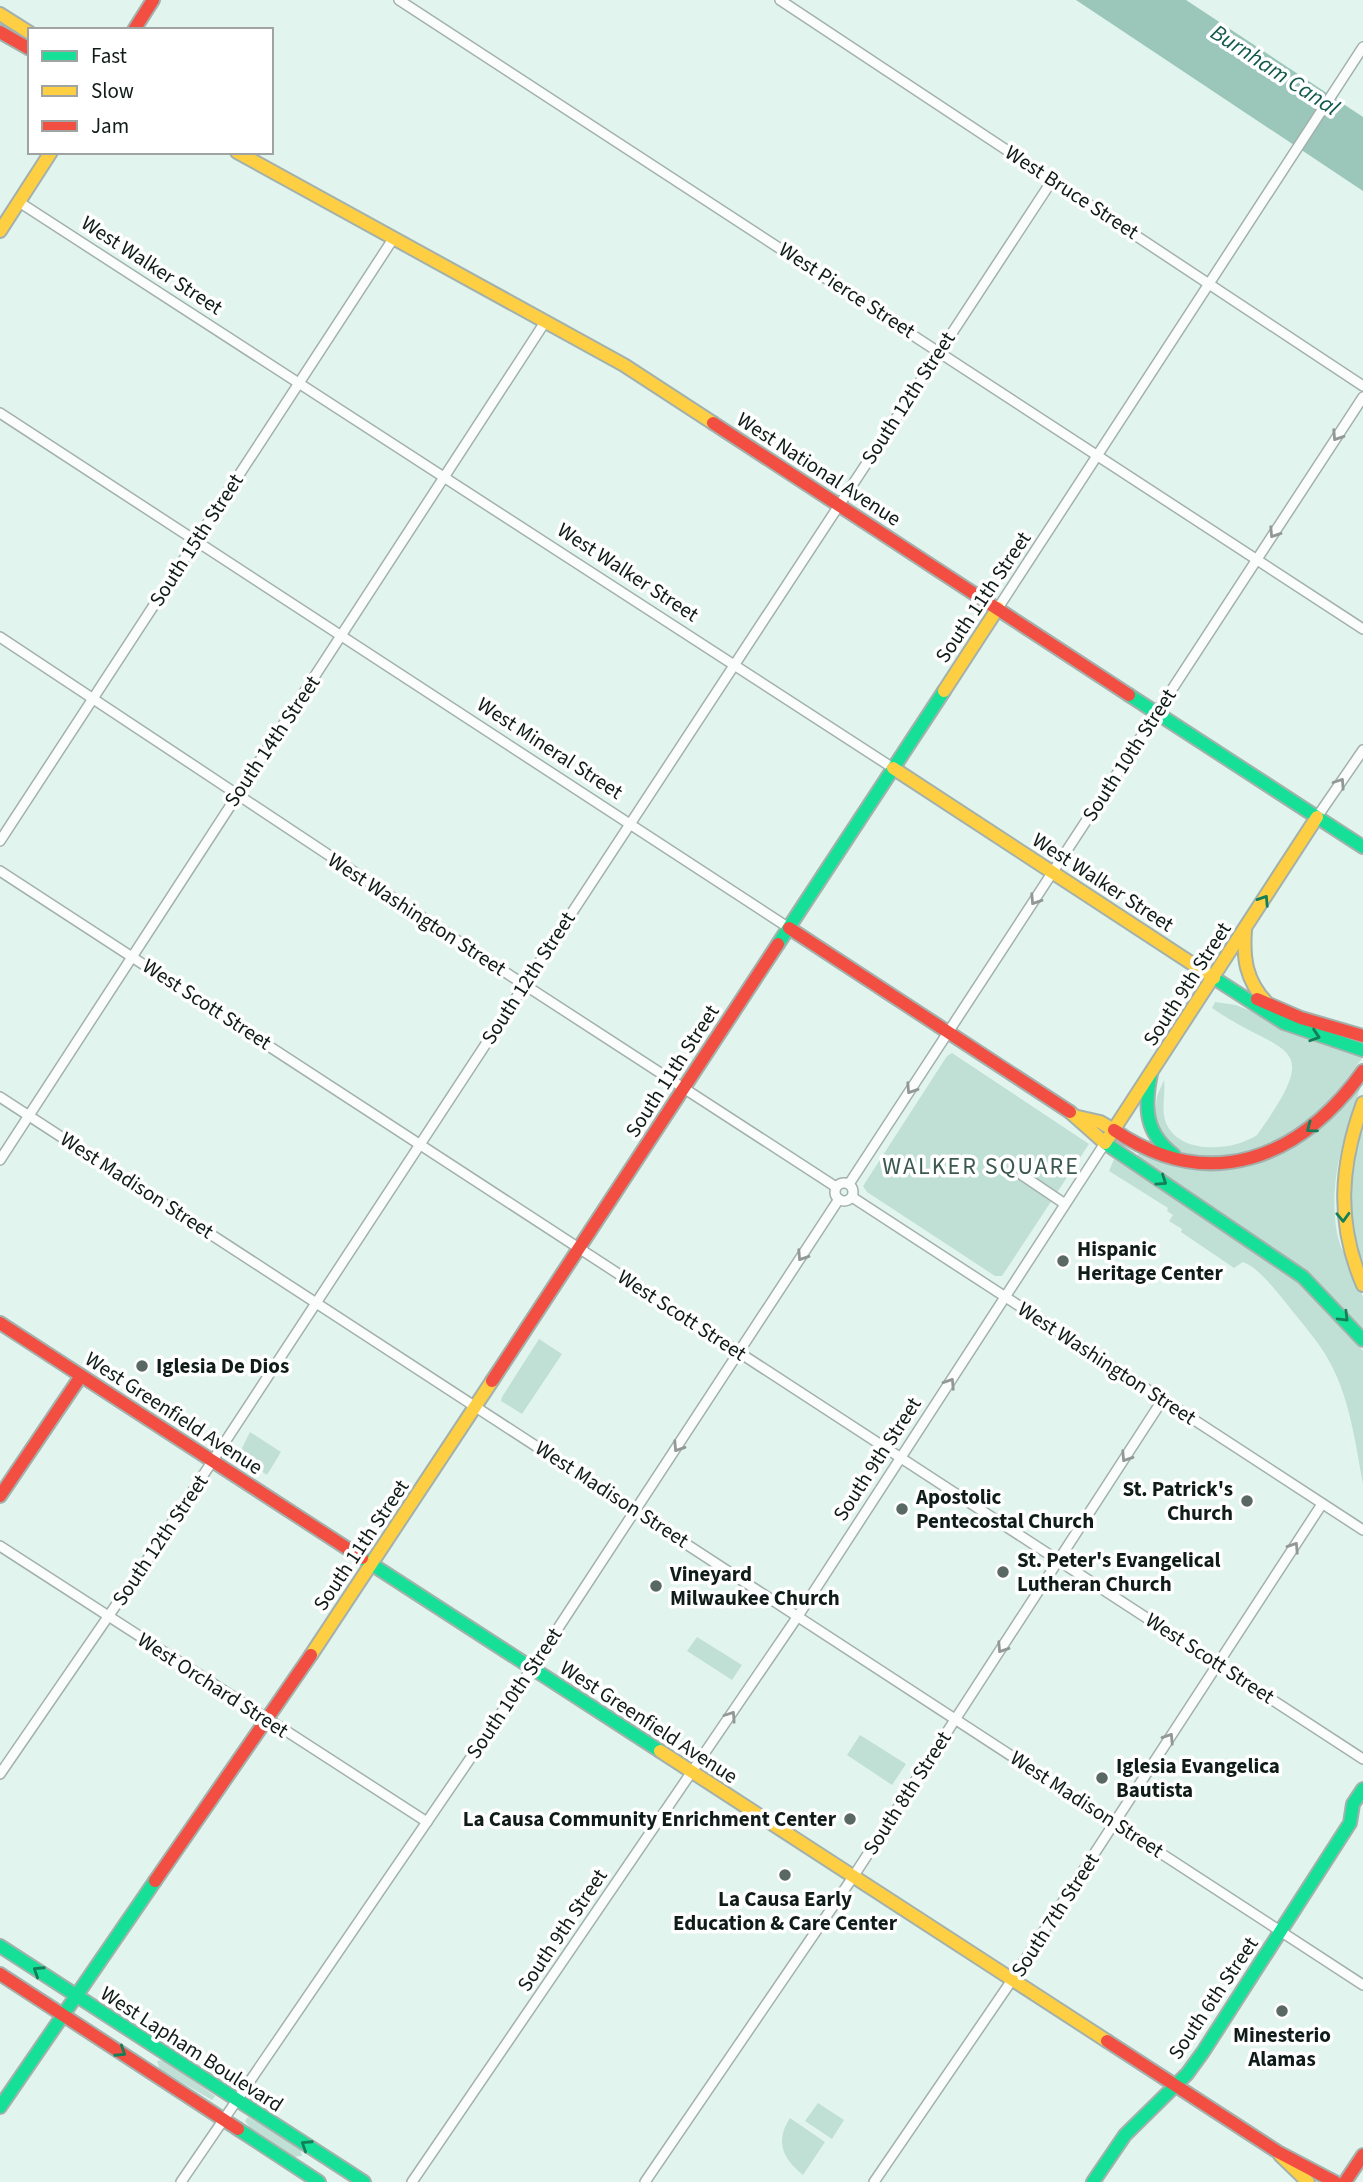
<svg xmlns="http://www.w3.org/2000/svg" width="1363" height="2182" font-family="'Source Sans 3',sans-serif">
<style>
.green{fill:#c0e0d6}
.water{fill:#9bc6ba}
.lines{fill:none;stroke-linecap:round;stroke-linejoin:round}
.street-casing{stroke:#a3b1ad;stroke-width:12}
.fast-casing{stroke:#a3b1ad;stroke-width:16}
.slow-casing{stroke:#a3b1ad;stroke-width:16}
.jam-casing{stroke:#a3b1ad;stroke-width:16}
.street{stroke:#fbfdfc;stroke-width:9}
.fast{stroke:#16e098;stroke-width:12}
.slow{stroke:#ffcf43;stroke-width:12}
.jam{stroke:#f24e42;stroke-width:12}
.oneway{stroke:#919896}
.oneway2{stroke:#137e58}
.poi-dot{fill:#5a6864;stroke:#fff;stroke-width:2.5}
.labels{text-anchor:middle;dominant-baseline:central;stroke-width:7;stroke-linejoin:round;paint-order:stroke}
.street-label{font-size:21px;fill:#101c19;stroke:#fff}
.poi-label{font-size:21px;font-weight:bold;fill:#101c19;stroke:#fff;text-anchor:start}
.water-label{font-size:23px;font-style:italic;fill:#125a4b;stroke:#fff}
.quarter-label{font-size:24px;letter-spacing:2px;fill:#3c5951;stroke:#fff}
</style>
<rect width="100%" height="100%" fill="#e2f4ee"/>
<g class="green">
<path d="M1215 1002 1236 1005 1363 1057C1325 1110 1283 1155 1213 1156 1178 1157 1167 1148 1151 1117L1155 1114 1157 1096 1164 1080C1166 1094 1160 1112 1167 1125 1182 1155 1233 1151 1257 1135 1327 1038 1282 1057 1212 1008Z"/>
<path d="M952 1053 1089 1144 1002 1276H995L867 1192 863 1186 947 1056Z"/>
<path d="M1361 1086C1344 1134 1328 1182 1337 1233 1342 1257 1357 1276 1363 1297 1363 1308 1363 1324 1363 1335L1348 1315 1137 1156 1139 1153 1250 1165Z"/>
<path d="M1363 1115V1274L1354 1253 1347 1176Z"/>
<path d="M1114 1159 1288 1273 1341 1323 1363 1351V1484C1355 1441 1349 1392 1325 1354 1314 1336 1299 1320 1286 1303 1275 1290 1259 1268 1243 1262L1234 1268 1181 1232 1182 1229 1169 1221 1173 1215 1167 1211 1168 1208 1109 1171Z"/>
<path d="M539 1339 562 1354 522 1414 501 1401 502 1397Z"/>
<path d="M250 1432 281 1452 267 1475 238 1456Z"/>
<path d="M697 1637 742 1665 732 1680 687 1651Z"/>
<path d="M860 1735 906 1764 892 1785 847 1755Z"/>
<path d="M164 2060 215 2096 212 2100 160 2070 157 2061Z"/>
<path d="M818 2103 844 2120 832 2139 805 2121Z"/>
<path d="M248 2117 300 2148 302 2156 294 2157 251 2129 245 2121Z"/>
<path d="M790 2118 825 2142 803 2175C782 2158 775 2141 790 2118Z"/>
</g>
<path class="water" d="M1076 0H1186L1363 117V191Z"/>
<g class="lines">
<g class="street-casing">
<g id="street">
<path d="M399 0 1363 629"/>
<path d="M780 0 1363 386"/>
<path d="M19 202 893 768"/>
<path d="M0 413 789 928"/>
<path d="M998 608 1363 47"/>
<path d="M0 637 511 976 836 1187"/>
<path d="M1317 817 1363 750"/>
<path d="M0 841 393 239"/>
<path d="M0 871 1363 1759"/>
<path d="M0 1097 1363 1985"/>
<path d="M0 1160 545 322"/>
<path d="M1022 1175 1065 1204"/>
<circle cx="844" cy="1192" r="9"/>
<path d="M849 1184 1363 397"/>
<path d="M852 1197 1363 1530"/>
<path d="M0 1546 427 1822"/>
<path d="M0 1774 160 1541 1053 179"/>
<path d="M181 2182 532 1668 839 1199"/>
<path d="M412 2182 798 1616 1105 1143"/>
<path d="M645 2182 853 1877 1163 1399"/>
<path d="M874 2182 1012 1980 1322 1504"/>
</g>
</g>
<g class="fast-casing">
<g id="fast">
<path d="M1129 695 1363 847"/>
<path d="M778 944 944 691"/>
<path d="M1214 978 1284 1023 1363 1050"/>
<path d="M1151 1074C1144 1108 1145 1133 1174 1155"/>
<path d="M1105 1143 1303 1277 1363 1340"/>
<path d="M362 1558 660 1751"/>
<path d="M0 1946 364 2182"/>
<path d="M0 2107 155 1881"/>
<path d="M238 2129 319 2182"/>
<path d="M1093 2182 1125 2135 1187 2074 1203 2052 1350 1823 1353 1804 1363 1789"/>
</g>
</g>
<g class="slow-casing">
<g id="slow">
<path d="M0 14 30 33"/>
<path d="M237 152 624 365 713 423"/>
<path d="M0 231 51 152"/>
<path d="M944 691 998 608"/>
<path d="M893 768 1214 978"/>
<path d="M1245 930C1243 959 1246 980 1266 1002"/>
<path d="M1363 1103C1340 1165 1336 1223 1363 1285"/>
<path d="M1070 1112 1105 1143 1317 817"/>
<path d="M1078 1117 1100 1122 1114 1130"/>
<path d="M311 1655 492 1381"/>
<path d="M660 1751 1107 2041"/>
<path d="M1280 2155 1308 2182"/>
</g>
</g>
<g class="jam-casing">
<g id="jam">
<path d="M134 30 153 0"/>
<path d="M0 32 30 49"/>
<path d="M713 423 1129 695"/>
<path d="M789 928 1070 1112"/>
<path d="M1257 999 1301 1018 1363 1036"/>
<path d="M1114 1130C1209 1195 1300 1159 1363 1071"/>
<path d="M0 1323 362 1558"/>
<path d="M492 1381 778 944"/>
<path d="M0 1496 81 1376"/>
<path d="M155 1881 311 1655"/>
<path d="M0 1974 238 2129"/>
<path d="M1107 2041 1278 2152 1335 2182"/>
<path d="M1345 2182 1363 2155"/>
</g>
</g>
<use href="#street" class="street"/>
<use href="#fast" class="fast"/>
<use href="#slow" class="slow"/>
<use href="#jam" class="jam"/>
</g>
<defs><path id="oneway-chevron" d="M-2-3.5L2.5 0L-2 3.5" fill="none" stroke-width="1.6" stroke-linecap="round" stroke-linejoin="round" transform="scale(1.75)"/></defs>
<g class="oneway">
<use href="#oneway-chevron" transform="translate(1337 436) rotate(123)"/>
<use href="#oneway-chevron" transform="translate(1274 533) rotate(123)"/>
<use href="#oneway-chevron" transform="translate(1340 783) rotate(-56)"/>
<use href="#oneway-chevron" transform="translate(1035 900) rotate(123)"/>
<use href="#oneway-chevron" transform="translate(911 1089) rotate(123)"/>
<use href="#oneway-chevron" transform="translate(802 1256) rotate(123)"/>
<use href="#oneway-chevron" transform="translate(950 1383) rotate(-57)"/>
<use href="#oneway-chevron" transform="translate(678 1447) rotate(123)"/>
<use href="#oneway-chevron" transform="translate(1126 1457) rotate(123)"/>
<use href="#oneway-chevron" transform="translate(1294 1547) rotate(-57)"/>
<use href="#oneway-chevron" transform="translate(1002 1648) rotate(123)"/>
<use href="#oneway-chevron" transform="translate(731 1716) rotate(-56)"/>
<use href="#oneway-chevron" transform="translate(1169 1738) rotate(-57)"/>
</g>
<g class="oneway2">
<use href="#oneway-chevron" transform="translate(1264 900) rotate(-57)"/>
<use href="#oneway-chevron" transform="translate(1315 1036) rotate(18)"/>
<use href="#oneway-chevron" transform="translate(1311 1128) rotate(143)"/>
<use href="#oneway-chevron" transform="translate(1162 1181) rotate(34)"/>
<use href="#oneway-chevron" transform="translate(1343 1217) rotate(88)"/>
<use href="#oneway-chevron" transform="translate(1344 1317) rotate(45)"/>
<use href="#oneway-chevron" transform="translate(38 1971) rotate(-147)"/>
<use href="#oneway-chevron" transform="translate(121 2052) rotate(33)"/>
<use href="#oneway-chevron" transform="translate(306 2145) rotate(-147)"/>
</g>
<g class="poi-dot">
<circle cx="1063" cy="1261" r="7"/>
<circle cx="142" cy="1366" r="7"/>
<circle cx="1247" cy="1501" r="7"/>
<circle cx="902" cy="1509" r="7"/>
<circle cx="1003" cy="1572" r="7"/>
<circle cx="656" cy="1586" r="7"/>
<circle cx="1102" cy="1778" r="7"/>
<circle cx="850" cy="1819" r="7"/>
<circle cx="785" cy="1875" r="7"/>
<circle cx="1282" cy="2011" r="7"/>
</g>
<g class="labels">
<g class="street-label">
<text transform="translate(1072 192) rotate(33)">West Bruce Street</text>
<text transform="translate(152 265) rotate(33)">West Walker Street</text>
<text transform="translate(847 290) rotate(33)">West Pierce Street</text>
<text transform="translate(908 398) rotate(-57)">South 12th Street</text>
<text transform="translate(819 469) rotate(33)">West National Avenue</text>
<text transform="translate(196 540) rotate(-57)">South 15th Street</text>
<text transform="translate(628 572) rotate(33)">West Walker Street</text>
<text transform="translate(983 597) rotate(-56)">South 11th Street</text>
<text transform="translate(272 741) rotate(-56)">South 14th Street</text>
<text transform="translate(550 748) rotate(33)">West Mineral Street</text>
<text transform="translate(1129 755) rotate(-57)">South 10th Street</text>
<text transform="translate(1103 882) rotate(33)">West Walker Street</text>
<text transform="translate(417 914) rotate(33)">West Washington Street</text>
<text transform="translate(528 978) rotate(-57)">South 12th Street</text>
<text transform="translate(1187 984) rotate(-57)">South 9th Street</text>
<text transform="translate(207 1004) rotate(33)">West Scott Street</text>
<text transform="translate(672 1071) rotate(-57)">South 11th Street</text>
<text transform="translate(137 1185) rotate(33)">West Madison Street</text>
<text transform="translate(682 1315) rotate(33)">West Scott Street</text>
<text transform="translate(1107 1363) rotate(33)">West Washington Street</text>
<text transform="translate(174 1413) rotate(33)">West Greenfield Avenue</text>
<text transform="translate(877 1459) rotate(-57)">South 9th Street</text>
<text transform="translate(612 1494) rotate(33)">West Madison Street</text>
<text transform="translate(160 1540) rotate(-56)">South 12th Street</text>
<text transform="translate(361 1545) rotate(-56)">South 11th Street</text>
<text transform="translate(1210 1658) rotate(33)">West Scott Street</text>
<text transform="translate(213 1685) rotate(33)">West Orchard Street</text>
<text transform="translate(514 1693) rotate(-56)">South 10th Street</text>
<text transform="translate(649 1722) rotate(33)">West Greenfield Avenue</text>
<text transform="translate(907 1793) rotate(-57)">South 8th Street</text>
<text transform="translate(1087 1804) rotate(33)">West Madison Street</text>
<text transform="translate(1055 1915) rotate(-57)">South 7th Street</text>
<text transform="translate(562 1930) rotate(-56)">South 9th Street</text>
<text transform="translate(1213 1998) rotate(-56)">South 6th Street</text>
<text transform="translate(192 2049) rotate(33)">West Lapham Boulevard</text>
</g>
<g class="poi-label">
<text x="1077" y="1249">Hispanic<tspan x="1077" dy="24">Heritage Center</tspan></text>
<text x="156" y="1366">Iglesia De Dios</text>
<text x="1233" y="1489" text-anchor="end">St. Patrick's<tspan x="1233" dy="24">Church</tspan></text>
<text x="916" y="1497">Apostolic<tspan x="916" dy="24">Pentecostal Church</tspan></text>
<text x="1017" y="1560">St. Peter's Evangelical<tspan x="1017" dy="24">Lutheran Church</tspan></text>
<text x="670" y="1574">Vineyard<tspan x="670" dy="24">Milwaukee Church</tspan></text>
<text x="1116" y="1766">Iglesia Evangelica<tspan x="1116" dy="24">Bautista</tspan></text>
<text x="836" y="1819" text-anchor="end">La Causa Community Enrichment Center</text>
<text x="785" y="1899" text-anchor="middle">La Causa Early<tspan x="785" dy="24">Education &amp; Care Center</tspan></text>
<text x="1282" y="2035" text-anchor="middle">Minesterio<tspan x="1282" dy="24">Alamas</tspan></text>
</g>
<g class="water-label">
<text transform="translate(1275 70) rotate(33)">Burnham Canal</text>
</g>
<g class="quarter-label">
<text x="981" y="1166">WALKER SQUARE</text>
</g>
</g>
<rect x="28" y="28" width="245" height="126" fill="#ffffff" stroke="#9fa4a3" stroke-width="2"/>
<rect x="42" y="51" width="35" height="10" fill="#16e098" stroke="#9fa4a3" stroke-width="2"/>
<text x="91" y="63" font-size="21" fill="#101c19">Fast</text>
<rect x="42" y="86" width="35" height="10" fill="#ffcf43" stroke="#9fa4a3" stroke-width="2"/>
<text x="91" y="98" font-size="21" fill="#101c19">Slow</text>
<rect x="42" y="121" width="35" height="10" fill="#f24e42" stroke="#9fa4a3" stroke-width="2"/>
<text x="91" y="133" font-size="21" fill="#101c19">Jam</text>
</svg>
